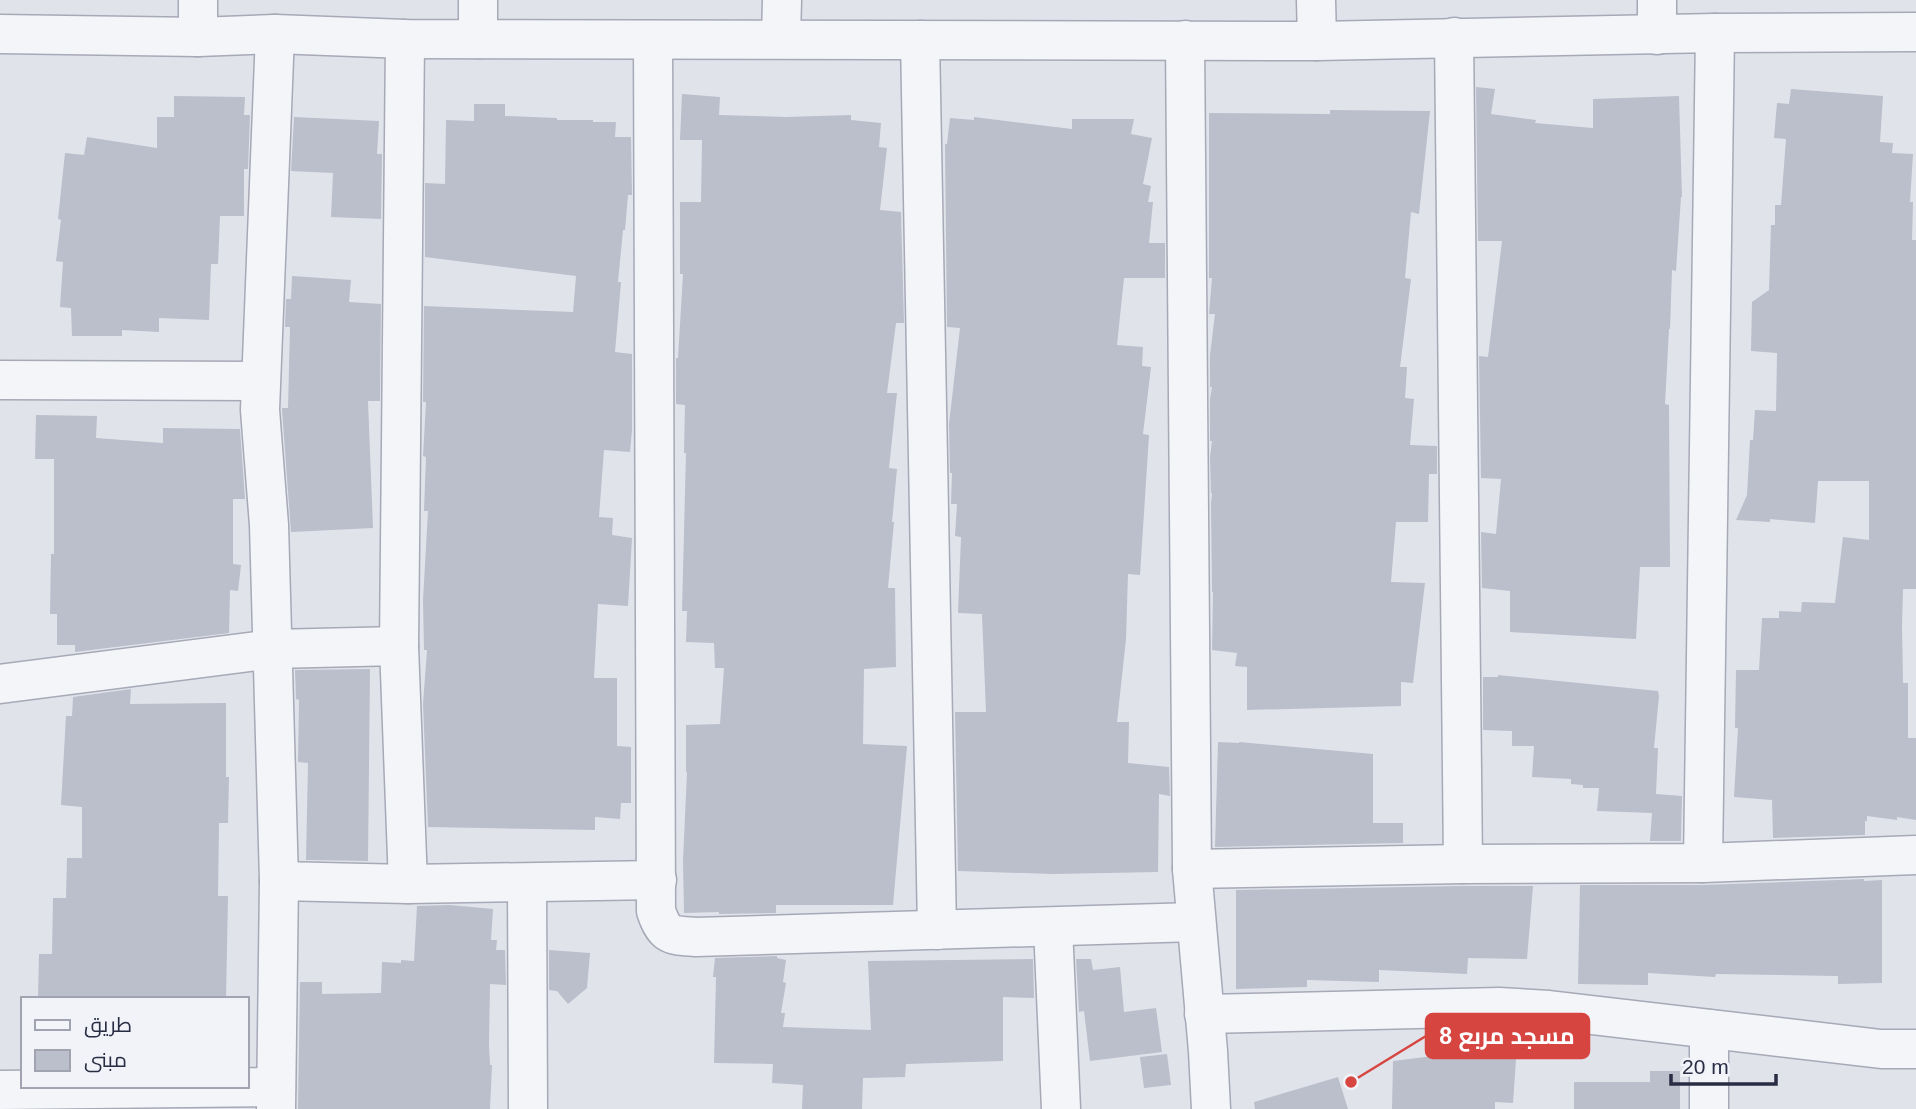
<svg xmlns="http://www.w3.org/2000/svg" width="1916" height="1109" font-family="Helvetica,Cairo,sans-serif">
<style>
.building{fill:#bbbecb}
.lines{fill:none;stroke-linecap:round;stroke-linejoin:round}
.minor-casing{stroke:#a6a9b6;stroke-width:41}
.minor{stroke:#f4f5f9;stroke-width:38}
.leader{fill:none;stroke:#d64540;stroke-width:2.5}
.callout-dot{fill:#d64540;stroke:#f1f3f8;stroke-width:2.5}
.callout{fill:#d64540;stroke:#d64540;stroke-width:2.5}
.callout-label{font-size:23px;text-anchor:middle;font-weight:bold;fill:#fff}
</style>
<rect width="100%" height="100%" fill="#e1e3eb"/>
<g class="building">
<path d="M1476 87 1495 89 1491 114 1536 120 1535 123 1593 128V99L1679 96 1682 197H1681L1676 271 1672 270 1670 329H1669L1665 404 1669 405 1670 567H1640L1636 639 1510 632V591L1482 588 1481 532 1496 534 1501 479 1481 478 1479 356 1488 357 1502 241H1478Z"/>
<path d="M1791 89 1883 96 1880 142 1893 143 1892 153 1913 154 1910 202H1913L1912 240H1916V589H1903L1902 626 1903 683H1908V738H1916V820L1897 817V820L1867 816V821H1865V835L1773 838 1772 800 1734 797 1738 728H1735L1736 670H1759L1762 618H1779V611L1801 612 1802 602 1835 603 1843 537 1869 540V481H1818L1815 523 1770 519V522L1736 520 1747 495 1750 440H1753L1755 410 1776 411 1777 353 1751 351 1752 302 1769 290 1771 225H1775V205H1781L1786 139 1774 138 1777 103 1789 104Z"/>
<path d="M682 94 720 97 719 115 786 117 851 115V120L881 123 879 147 887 148 880 210 901 212 904 323H896L887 393H897L889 468 897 469 892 522H894L888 588H895L896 667 864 669 863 744 907 746 893 905H776V913L719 914V912L684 913 683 861 687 772H686V725L720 724 724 668H715L714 643 686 642 687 611H682L686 453H684L685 405 676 404V358H678L683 274H680V202H701L702 140H680Z"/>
<path d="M174 96 245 97 244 115H250L248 169H244V216H220L218 264H211L209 320 159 318V332L122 330V336H72L71 308 60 307 63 262 56 261 61 220 58 219 65 153 84 155 87 137 157 148V117H174Z"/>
<path d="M474 104H505V116L557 118V120H593V122H616L615 137H631L632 195H628L625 230H623L618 282H621L615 352 632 354V430L630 452 604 450 599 517 613 518 612 535 632 538 628 606 598 604 594 678H617V746L631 747V803H621L620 819 595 817V830L428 827 423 704 427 650H424L423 600 428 511H424L426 457 423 456 426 402H423L424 306 573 312 576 276 425 257V183L445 184 446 120 474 121Z"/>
<path d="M1330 110 1430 111 1419 214 1411 212 1405 278 1411 279 1400 367H1407L1405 398 1414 399 1410 445 1437 446V474H1429L1428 522H1396L1391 582 1425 583 1413 683 1401 682V706L1247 710V667L1235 666 1237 653 1212 650 1213 592H1212L1211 504 1212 493H1211L1210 457 1212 441H1210V399L1212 387H1210V355L1215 314H1209L1212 278H1209V113L1330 114Z"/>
<path d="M294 117 379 121 377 154H382L381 219 331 217 333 173 291 171Z"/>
<path d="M974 117 1072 129V119H1134L1131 134 1152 138 1143 184 1151 186 1148 202H1153L1149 243H1165V278H1124L1117 345 1143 347 1142 366 1151 367 1143 434 1149 435 1140 575 1128 574 1126 639 1117 722H1129L1128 763 1169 767 1170 796 1159 794 1158 872 1053 874 958 871 955 712H986L982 614 958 613 961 537 955 536 957 504H951L952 473H950L949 424 960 328 947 327 945 144H947L950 118 974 120Z"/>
<path d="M292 276 351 280 349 302 381 304 380 401H368L373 528 291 532 282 410V408H288L290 327H285L286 299H291Z"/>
<path d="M36 415 97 416 96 438 163 443V428L240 429 245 499H233V564L241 565 238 591 230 590 229 633 75 652V645H57V614H50L51 554H54V459H35Z"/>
<path d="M370 669 368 861 306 860 308 763 298 762 299 700 296 699 295 670Z"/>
<path d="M1498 675 1658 691 1659 696 1654 748H1658L1656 794 1682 796 1681 841H1650L1652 813 1597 811 1599 788H1583V785L1571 784V779L1532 777 1534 746H1512V731L1483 730V677H1498Z"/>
<path d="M131 689 130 704 226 703V777H229L228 823H219L218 896H228L226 999H38L39 954H52L53 898H66L67 858H82V807L61 805 66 716H72L73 697Z"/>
<path d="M1218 742 1239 743V742L1373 754V823H1403V843L1215 847Z"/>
<path d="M1864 879V881L1882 880V983L1838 984V976L1716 974 1715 977 1648 973V985L1578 984 1580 885H1703Z"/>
<path d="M1463 886H1533L1527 959 1468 958 1467 974 1379 970V982L1307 980V987L1236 989V890Z"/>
<path d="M450 905 493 909 491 940H497L496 950H505L506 985 490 984 489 1045 490 1065H492L490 1109H298L300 982H322V994L381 993 382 962 401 963V960L414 961 417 906Z"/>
<path d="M549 950 590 953 587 988 568 1004 557 991 549 990Z"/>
<path d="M777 956V958L786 960 783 982 786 983 781 1013H785L783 1027 871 1030 868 961 1033 959 1034 998 1003 997V1061L906 1064 905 1077 863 1078 862 1109H802L803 1085 772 1083 773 1064 714 1063 716 977H713L715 958Z"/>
<path d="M1076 959H1091L1093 970 1120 967 1124 1012 1156 1008 1162 1052 1090 1061 1084 1011 1079 1012Z"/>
<path d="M1466 1052V1055L1516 1059 1513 1103 1495 1102V1109H1392L1393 1061Z"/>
<path d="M1167 1054 1171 1085 1144 1088 1140 1057Z"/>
<path d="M1650 1071H1680V1109H1574V1082H1650Z"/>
<path d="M1338 1077 1348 1109H1255L1254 1102Z"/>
</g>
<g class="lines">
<g class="minor-casing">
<g id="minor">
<path d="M198 0V37"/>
<path d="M1316 0 1317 41"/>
<path d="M0 34 198 37 275 34 405 39 1317 41 1715 33 1916 32"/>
<path d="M275 34 260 410 269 525 279 881 276 1109"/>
<path d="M1657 35V0"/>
<path d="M1454 37 1463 864"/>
<path d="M781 38 782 0"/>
<path d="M405 39 399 646 408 884"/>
<path d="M478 39V0"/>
<path d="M653 40 656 911C665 937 671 935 696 937L1195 922"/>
<path d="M920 40 937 930"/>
<path d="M1185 40 1192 869 1208 1051 1211 1109"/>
<path d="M0 380 260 381"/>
<path d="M0 684 273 649 399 646"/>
<path d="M1703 863 1715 33"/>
<path d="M1192 869 1463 864 1703 863 1916 855"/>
<path d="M279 881 408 884 657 880"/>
<path d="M527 883 528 1109"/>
<path d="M1053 927 1061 1109"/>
<path d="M1204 1014 1499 1007 1549 1010 1881 1049H1916"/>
<path d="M1709 1029V1109"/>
<path d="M0 1090 276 1087"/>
</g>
</g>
<use href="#minor" class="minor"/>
</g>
<path class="leader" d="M1351 1082L1426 1036"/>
<circle class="callout-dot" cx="1351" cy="1082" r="7"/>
<rect class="callout" x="1426" y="1014" width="163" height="44" rx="7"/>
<g class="callout-label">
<text x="1507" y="1044">مسجد مربع 8</text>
</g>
<rect x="21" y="997" width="228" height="91" fill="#f1f3f8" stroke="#a1a4b0" stroke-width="2"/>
<rect x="35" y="1020" width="35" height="10" fill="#f4f5f9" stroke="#a1a4b0" stroke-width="2"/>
<text x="84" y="1032" font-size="21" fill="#282d44">طريق</text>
<rect x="35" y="1050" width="35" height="21" fill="#bbbecb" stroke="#a1a4b0" stroke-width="2"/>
<text x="84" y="1067" font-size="21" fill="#282d44">مبنى</text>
<path d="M1671 1074v10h105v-10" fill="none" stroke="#282d44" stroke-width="3.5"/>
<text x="1682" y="1074" font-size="21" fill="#282d44" stroke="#f1f3f8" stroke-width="5" paint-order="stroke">20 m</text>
</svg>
